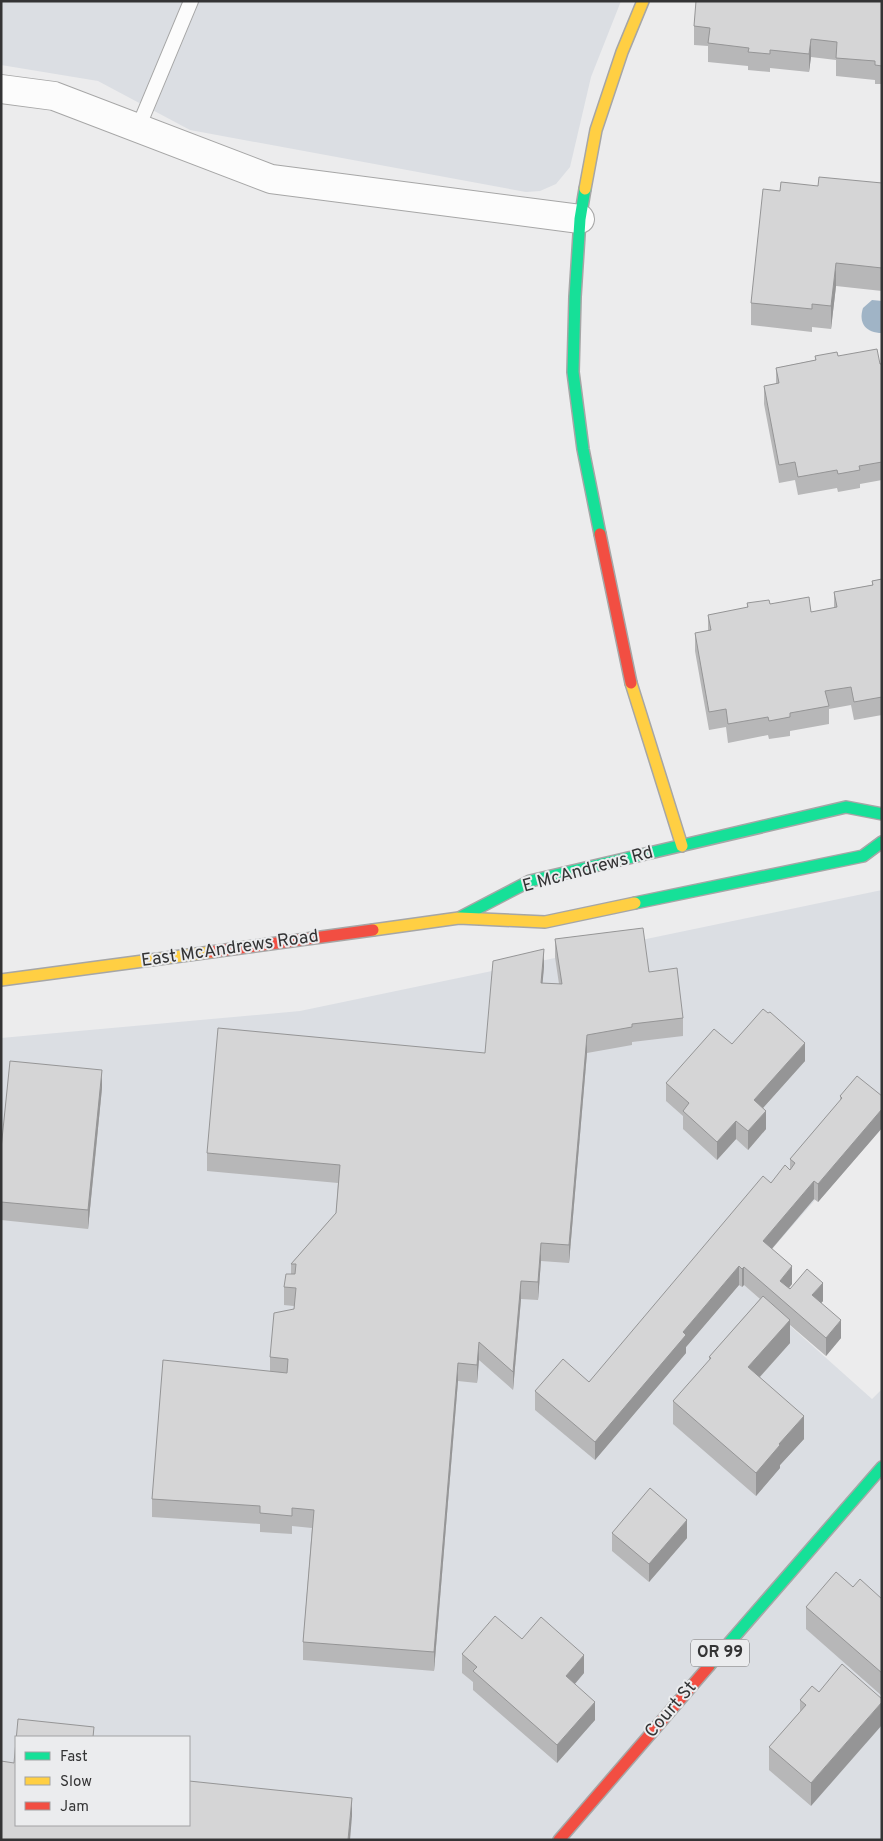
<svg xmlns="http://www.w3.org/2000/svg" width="883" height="1841" font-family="Overpass,sans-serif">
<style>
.built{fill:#dbdee3;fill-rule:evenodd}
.water{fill:#a0b4c6}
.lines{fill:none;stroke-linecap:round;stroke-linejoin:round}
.lane-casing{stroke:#a6a6a6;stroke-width:16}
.street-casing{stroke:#a6a6a6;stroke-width:30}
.fast-casing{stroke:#a6a6a6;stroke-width:14}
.slow-casing{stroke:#a6a6a6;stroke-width:14}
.jam-casing{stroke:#a6a6a6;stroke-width:14}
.lane{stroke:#fcfcfc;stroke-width:14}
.street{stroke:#fcfcfc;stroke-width:28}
.fast{stroke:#16e098;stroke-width:11}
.slow{stroke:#ffcf43;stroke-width:11}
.jam{stroke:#f24e42;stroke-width:11}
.wall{fill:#b7b7b8}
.shaded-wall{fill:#959596}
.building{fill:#d5d5d6;stroke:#959596}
.labels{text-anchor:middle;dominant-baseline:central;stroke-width:4;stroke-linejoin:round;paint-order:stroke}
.shield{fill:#ebecee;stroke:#6b6b6c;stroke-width:1}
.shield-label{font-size:16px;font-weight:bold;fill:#343435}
.street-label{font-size:18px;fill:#343435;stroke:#ebecee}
</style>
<rect width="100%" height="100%" fill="#ececed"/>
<g class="built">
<path d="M1 1H621L591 77 570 167 556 184 540 191 526 192 190 130 98 81 1 65Z"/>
<path d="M882 890V1124L742 1283 872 1399 882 1389V1840H1V1038L300 1011ZM16 1737H189V1825H16Z"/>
</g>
<path class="water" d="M872 300 882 301V333C866 333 858 323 863 308Z"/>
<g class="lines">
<g class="lane-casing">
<path id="lane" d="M138 128 191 1"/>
</g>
<g class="street-casing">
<path id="street" d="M1 89 54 96 271 179 580 219"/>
</g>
<g class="fast-casing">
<g id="fast">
<path d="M585 189 580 219 575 297 573 372 583 449 600 534"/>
<path d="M635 903 863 856 882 842"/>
<path d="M461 917 530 881 846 807 882 814"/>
<path d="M709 1666 882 1467"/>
</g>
</g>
<g class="slow-casing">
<g id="slow">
<path d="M585 189 596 130 622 52 643 1"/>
<path d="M631 683 682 846"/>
<path d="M373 930 459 918 545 922 635 903"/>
<path d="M1 980 211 952"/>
</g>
</g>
<g class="jam-casing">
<g id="jam">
<path d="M600 534 631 683"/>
<path d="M211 952 373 930"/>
<path d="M559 1840 709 1666"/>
</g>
</g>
<use href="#lane" class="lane"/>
<use href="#street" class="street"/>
<use href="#fast" class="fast"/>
<use href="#slow" class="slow"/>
<use href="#jam" class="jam"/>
</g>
<g class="wall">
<path d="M882 1V84H875V80L836 76V60L811 57 809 72 770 68V72L748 70V66L708 62V46L694 45V26Z"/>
<path d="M882 183V291L836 286 831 329 812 327V332L751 325V303L780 191 818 186Z"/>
<path d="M815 356H838L882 364V480L860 484V488L838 492 837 488 798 495 795 480 779 483 764 404V386L776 384V368L815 360Z"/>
<path d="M882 579V715L854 720 851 705 829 709V724L790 731V736L769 739 768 735 728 743 726 727 709 730 695 651V633L708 631V615L747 608V603L770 604 811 612 834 608V592L872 585V581Z"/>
<path d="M555 939 649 972 683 1018V1036L632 1042V1045L587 1053 569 1263 541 1261 538 1300 521 1299 513 1390 479 1360 477 1383 458 1381 434 1671 303 1660V1642L312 1528 292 1526V1534L260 1532V1524L152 1517V1499L270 1371V1357L294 1309V1306L284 1305V1287L291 1274V1264L336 1213 338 1183 207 1171V1153L485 1053 544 967 542 983 559 984 555 957Z"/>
<path d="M732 1044 805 1061 763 1108 766 1129 748 1150 736 1139 717 1160 683 1129V1116L666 1101V1083Z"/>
<path d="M102 1088 88 1229 1 1220V1149Z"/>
<path d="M840 1096H882V1128L818 1202 814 1199 772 1249 792 1284 789 1288 823 1301 821 1303 841 1338 826 1356 790 1325V1343L760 1377 804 1439 780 1465V1468L756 1496 673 1424V1401L709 1361V1357L760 1299 744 1285 742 1287 739 1285 686 1347V1353L595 1460 535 1410V1391L589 1382 771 1183 790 1169V1159L840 1101Z"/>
<path d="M612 1533 687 1538 649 1582 612 1551Z"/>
<path d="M853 1587 882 1599V1696L806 1629V1607Z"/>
<path d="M522 1639 584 1673 575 1684 595 1720 557 1763 473 1690V1682L462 1673V1654Z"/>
<path d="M812 1686 811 1806 769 1770V1747L800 1712V1700Z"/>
</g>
<g class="shaded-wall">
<path d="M811 39V57L809 72V54Z"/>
<path d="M836 263V286L831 329V306Z"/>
<path d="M544 949V967L541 1001V983Z"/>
<path d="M587 1035V1053L569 1263V1245Z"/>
<path d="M805 1043V1061L754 1118V1100Z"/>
<path d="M102 1070V1088L88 1229V1210Z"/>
<path d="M882 1109V1128L818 1202V1184Z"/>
<path d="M766 1111V1129L748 1150V1131Z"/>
<path d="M736 1121V1139L717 1160V1142Z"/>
<path d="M814 1181V1199L763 1259V1241Z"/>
<path d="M541 1243V1261L538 1300V1282Z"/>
<path d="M739 1266V1285L686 1347V1353L595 1460V1442L683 1332Z"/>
<path d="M792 1266V1284L780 1299V1281Z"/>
<path d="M744 1267V1285L742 1287V1269Z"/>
<path d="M521 1281V1299L513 1390V1372Z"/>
<path d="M823 1283V1301L812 1314V1295Z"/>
<path d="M790 1320V1343L748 1390V1367Z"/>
<path d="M841 1320V1338L826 1356V1338Z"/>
<path d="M479 1342V1360L477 1383V1365Z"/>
<path d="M458 1363V1381L434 1671V1652Z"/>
<path d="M804 1416V1439L780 1465V1468L756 1496V1473L779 1444Z"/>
<path d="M687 1520V1538L649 1582V1564Z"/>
<path d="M584 1655V1673L566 1694V1676Z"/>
<path d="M595 1702V1720L557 1763V1745Z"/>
<path d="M882 1702V1725L811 1806V1783Z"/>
<path d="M352 1798V1816L350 1840H348Z"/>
</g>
<g class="building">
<path d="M696 1H882V66L875 65V61L836 58 837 42 811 39 809 54 770 50V54L748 52 749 48 708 43 710 28 694 26Z"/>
<path d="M819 177 882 183V268L836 263 831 306 812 304V309L751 303 763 189 780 191 781 182 818 186Z"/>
<path d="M877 349 880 364H882V462L859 466 860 470 838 474 837 470 798 477 795 462 779 465 764 386 779 383 776 368 816 360 815 356 837 352 838 356Z"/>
<path d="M882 579V697L854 702 851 687 825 691 829 706 790 713V717L769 721 768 717 728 724 726 709 709 712 695 633 711 630 708 615 748 607 747 603 769 600 770 604 809 597 811 612 837 607 834 592 873 585 872 581Z"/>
<path d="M643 928 649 972 677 968 683 1018 632 1024V1027L587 1035 569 1245 541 1243 538 1282 521 1281 513 1372 479 1342 477 1365 458 1363 434 1652 303 1642 314 1510 292 1508V1516L260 1513V1506L152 1499 163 1360 287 1373 288 1359 270 1357 274 1313 294 1309 296 1288 284 1287 286 1274H295L296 1264H291L336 1213 340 1165 207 1153 218 1028 485 1053 493 961 544 949 541 983 562 984 555 939Z"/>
<path d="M763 1009 768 1013 770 1012 805 1043 754 1100 766 1111 748 1131 736 1121 717 1142 683 1111 689 1103 666 1083 714 1029 732 1044Z"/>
<path d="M10 1061 102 1070 88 1210 1 1202V1149Z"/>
<path d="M857 1076 882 1096V1109L818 1184 814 1181 763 1241 792 1266 780 1281 790 1289 807 1269 823 1283 812 1295 841 1320 826 1338 744 1267 742 1269 739 1266 683 1332 686 1335 595 1442 535 1391 563 1359 589 1382 763 1176 771 1183 785 1165 790 1170 795 1163 790 1159 842 1098 840 1096Z"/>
<path d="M763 1296 790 1320 748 1367 804 1416 779 1444 780 1445 756 1473 673 1401 711 1358 709 1357Z"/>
<path d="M650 1488 687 1520 649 1564 612 1533Z"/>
<path d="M836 1572 853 1587 860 1579 882 1599V1673L806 1607Z"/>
<path d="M495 1616 522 1639 541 1617 584 1655 566 1676 595 1702 557 1745 473 1671 477 1667 462 1654Z"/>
<path d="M842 1664 882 1699V1702L811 1783 769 1747 806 1705 800 1700 812 1686 819 1692Z"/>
<path d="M18 1719 94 1727 93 1737H16V1825H189V1781L352 1798 348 1840H1V1761L14 1763Z"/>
</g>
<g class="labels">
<rect class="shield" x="691" y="1639.5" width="58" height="27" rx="4"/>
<g class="shield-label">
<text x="720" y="1653">OR 99</text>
</g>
<g class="street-label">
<text transform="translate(588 870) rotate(-15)">E McAndrews Rd</text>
<text transform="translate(230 949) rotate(-8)">East McAndrews Road</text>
<text transform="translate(671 1710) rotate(-49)">Court St</text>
</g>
</g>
<rect width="883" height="1841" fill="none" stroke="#343435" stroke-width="5"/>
<rect x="15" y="1736" width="175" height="90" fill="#ebecee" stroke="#a2a2a4"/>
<rect x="25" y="1752" width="25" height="8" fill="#16e098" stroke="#a2a2a4"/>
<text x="60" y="1761" font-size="15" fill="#343435">Fast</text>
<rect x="25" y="1777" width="25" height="8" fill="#ffcf43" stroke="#a2a2a4"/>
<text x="60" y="1786" font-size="15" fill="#343435">Slow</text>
<rect x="25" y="1802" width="25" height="8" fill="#f24e42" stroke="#a2a2a4"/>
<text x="60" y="1811" font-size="15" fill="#343435">Jam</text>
</svg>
